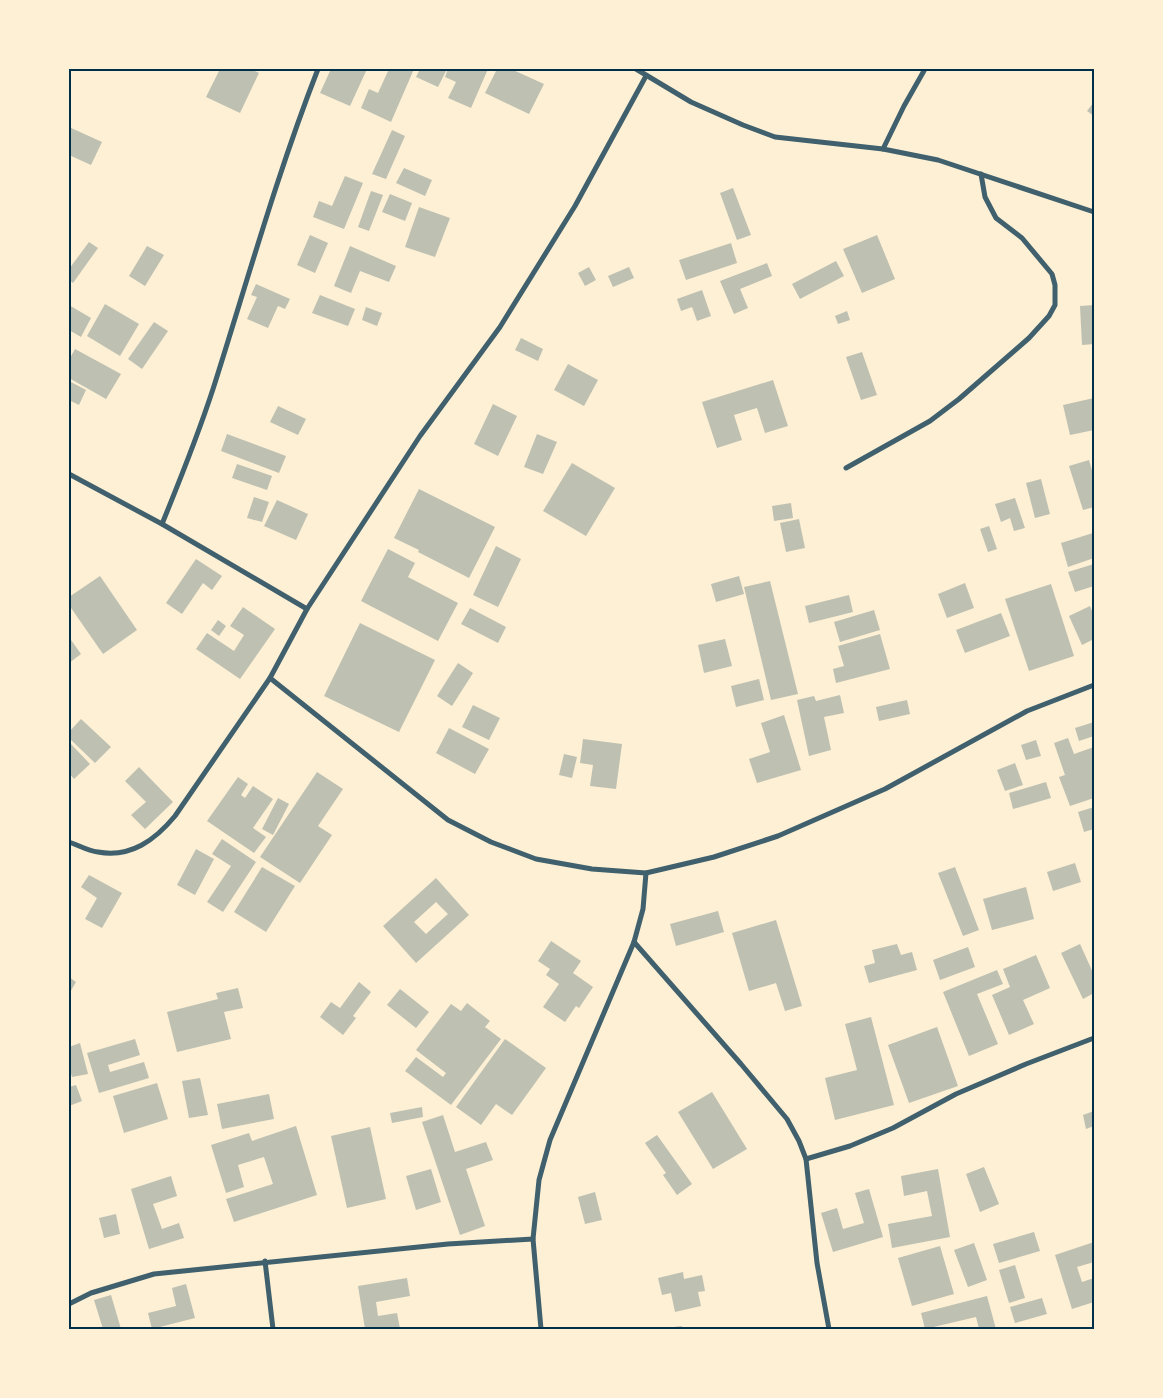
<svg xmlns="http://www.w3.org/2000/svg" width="1163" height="1398" font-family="Rubik,sans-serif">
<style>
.building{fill:#bec0b2;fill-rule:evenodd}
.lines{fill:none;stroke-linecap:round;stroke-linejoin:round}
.minor{stroke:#3f606c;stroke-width:5}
.neatline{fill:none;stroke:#003049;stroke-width:2}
</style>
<rect width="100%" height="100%" fill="#fdf0d5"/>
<g class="building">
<path d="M220 69H251L259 73 240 113 206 97Z"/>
<path d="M331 69H367L350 106 320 93Z"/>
<path d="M389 69H414L391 122 361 108 369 89 378 93Z"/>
<path d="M420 69H447L438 87 416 77Z"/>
<path d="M448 69H488L471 108 448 98 456 82 445 77Z"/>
<path d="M497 69H511L544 84 529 114 485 93Z"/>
<path d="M1094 102V116L1087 111Z"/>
<path d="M69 127 102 142 91 165 69 155Z"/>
<path d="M392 130 405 136 386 179 372 174Z"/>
<path d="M404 168 432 180 425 196 396 183Z"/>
<path d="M345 176 363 183 344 229 313 217 319 201 332 206Z"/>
<path d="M733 188 751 235 737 240 720 193Z"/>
<path d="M371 191 383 195 369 231 358 227Z"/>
<path d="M390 194 412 203 405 221 382 212Z"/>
<path d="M419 207 450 218 435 257 405 247Z"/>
<path d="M310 235 328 243 315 273 297 265Z"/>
<path d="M877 235 895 279 862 293 843 249Z"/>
<path d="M89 242 98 248 73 283 69 280V269Z"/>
<path d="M731 243 737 263 686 280 679 260Z"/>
<path d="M147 246 164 255 145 286 129 276Z"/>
<path d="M350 246 396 266 389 282 360 271 351 293 334 286Z"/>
<path d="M836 261 844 276 800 299 792 284Z"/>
<path d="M767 263 772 276 740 289 748 308 734 314 720 281Z"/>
<path d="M589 267 596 280 585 286 578 273Z"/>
<path d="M629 267 634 278 613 287 608 276Z"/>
<path d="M256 284 290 299 285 309 278 306 268 328 247 319 257 297 251 295Z"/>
<path d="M702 290 711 316 697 321 692 307 681 311 677 299Z"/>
<path d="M320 295 355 309 348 326 312 313Z"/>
<path d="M105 304 139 324 120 356 87 336Z"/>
<path d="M69 305 91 318 81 337 69 330Z"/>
<path d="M1094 305V344L1082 345 1080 306Z"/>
<path d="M366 307 382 313 377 326 362 320Z"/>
<path d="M847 311 850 320 838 324 835 316Z"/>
<path d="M154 322 168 331 142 369 128 359Z"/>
<path d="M521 338 543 349 538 361 515 350Z"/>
<path d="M75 349 121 374 106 399 69 378V360Z"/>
<path d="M862 352 877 395 861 400 846 357Z"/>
<path d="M568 364 598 380 584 406 554 390Z"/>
<path d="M773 380 788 426 765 433 757 408 734 415 742 440 717 448 702 402Z"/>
<path d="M69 381 86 390 79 405 69 400Z"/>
<path d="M1094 398V430L1070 435 1063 405Z"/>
<path d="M493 404 517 416 498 456 474 444Z"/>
<path d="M278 406 306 419 298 435 270 422Z"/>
<path d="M227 434 286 456 279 473 221 451Z"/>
<path d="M537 434 557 442 543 474 524 467Z"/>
<path d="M1089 460 1094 477V507L1083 510 1069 466Z"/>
<path d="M572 463 615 488 586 536 543 511Z"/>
<path d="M237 464 272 476 267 490 232 478Z"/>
<path d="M1041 479 1050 514 1035 518 1026 483Z"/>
<path d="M419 489 495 527 469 578 418 552 419 550 394 538Z"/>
<path d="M254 497 269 502 262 522 247 518Z"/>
<path d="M1015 498 1025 528 1014 531 1010 518 1001 522 995 504Z"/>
<path d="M277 500 308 514 296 540 264 526Z"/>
<path d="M791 503 793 518 774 521 772 506Z"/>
<path d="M799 519 805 548 786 552 780 523Z"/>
<path d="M989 526 997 549 988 552 980 529Z"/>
<path d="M1093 533 1094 537V558L1068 567 1061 543Z"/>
<path d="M496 546 521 559 498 607 473 595Z"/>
<path d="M388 549 415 563 408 577 458 603 438 641 361 601Z"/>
<path d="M196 559 222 576 212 590 203 583 182 614 166 603Z"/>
<path d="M1094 564V586L1075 592 1068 572Z"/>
<path d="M100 576 137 630 103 654 69 605V597Z"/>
<path d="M739 576 744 594 716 602 711 584Z"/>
<path d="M770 581 798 694 771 700 744 587Z"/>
<path d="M965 583 974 608 947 618 938 594Z"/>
<path d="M1051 584 1074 656 1029 671 1005 599Z"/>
<path d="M849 595 853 612 809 623 805 606Z"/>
<path d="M1090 606 1094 615V639L1082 645 1069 616Z"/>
<path d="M243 607 275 629 240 679 196 649 207 633 234 651 244 635 230 626Z"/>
<path d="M470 608 506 627 498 643 461 624Z"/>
<path d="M874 610 880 630 840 642 834 622Z"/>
<path d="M1001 613 1010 636 965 653 956 630Z"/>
<path d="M218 620 226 626 219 636 211 630Z"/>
<path d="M360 623 435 660 399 732 324 696Z"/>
<path d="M880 634 890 669 836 683 833 669 844 666 838 646Z"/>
<path d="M69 637 81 654 69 663Z"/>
<path d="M725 639 732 666 704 673 698 645Z"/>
<path d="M458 663 473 673 452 706 437 696Z"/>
<path d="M759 679 764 700 736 707 731 686Z"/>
<path d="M840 695 844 713 824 717 831 750 809 756 797 700 814 696 816 701Z"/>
<path d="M907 700 910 714 879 721 876 707Z"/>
<path d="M473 705 500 718 489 740 462 727Z"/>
<path d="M784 715 801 770 757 783 749 759 770 752 761 723Z"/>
<path d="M81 719 111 747 95 763 69 738V732Z"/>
<path d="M1094 722V736L1079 741 1075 728Z"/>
<path d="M449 728 489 749 475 774 436 753Z"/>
<path d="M1068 738 1074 754 1094 747V798L1070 806 1059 777 1065 775 1054 743Z"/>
<path d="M583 739 622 744 616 789 590 786 593 765 580 763Z"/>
<path d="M1036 740 1041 756 1026 760 1021 745Z"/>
<path d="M69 742 90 764 74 779 69 773Z"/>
<path d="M564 754 577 757 572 778 559 775Z"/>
<path d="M1015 763 1023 785 1005 791 997 770Z"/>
<path d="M139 767 173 802 145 829 131 815 146 802 125 781Z"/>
<path d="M317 772 343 789 318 826 332 835 300 883 260 857Z"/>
<path d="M238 777 248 784 241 795 245 798 253 786 273 799 253 828 266 837 254 853 207 821Z"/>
<path d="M1046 782 1051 798 1013 809 1009 793Z"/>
<path d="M278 798 289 804 273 835 262 829Z"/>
<path d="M1094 807V829L1084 832 1078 812Z"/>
<path d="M222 839 256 862 223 912 207 902 231 866 212 854Z"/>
<path d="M196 849 214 859 195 895 177 885Z"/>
<path d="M1075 863 1081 882 1053 891 1047 872Z"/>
<path d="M262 867 295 886 266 932 234 912Z"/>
<path d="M955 867 979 930 963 936 938 873Z"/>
<path d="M89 875 122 893 102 928 85 919 97 898 81 887Z"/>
<path d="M436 878 469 915 416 963 383 926ZM436 902 448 914 426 934 414 922Z"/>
<path d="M1026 887 1034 919 992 930 983 899Z"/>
<path d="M718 911 724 932 676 946 670 924Z"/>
<path d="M776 920 802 1006 785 1011 776 983 749 991 732 933Z"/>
<path d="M551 941 581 961 573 973 593 987 579 1008 576 1006 565 1022 543 1007 559 984 546 975 550 969 538 961Z"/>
<path d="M897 944 901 955 912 952 917 970 869 983 864 966 875 963 872 950Z"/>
<path d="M1080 944 1094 975V993L1083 999 1061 953Z"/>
<path d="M968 947 975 967 940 980 933 960Z"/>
<path d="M1036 955 1050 988 1023 1000 1034 1024 1009 1035 992 995 1010 987 1003 969Z"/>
<path d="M997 970 1003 984 977 994 998 1044 969 1056 943 992Z"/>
<path d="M69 977 76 982 69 994Z"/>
<path d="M359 982 371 992 353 1016 356 1018 343 1035 320 1017 331 1002 340 1008Z"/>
<path d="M238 988 243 1008 224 1012 231 1039 177 1052 167 1012 218 999 216 993Z"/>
<path d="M400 989 429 1012 416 1028 387 1005Z"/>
<path d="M467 1003 490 1021 485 1027 501 1039 451 1105 405 1071 416 1057 443 1077 446 1073 416 1050 451 1004 461 1011Z"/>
<path d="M871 1017 894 1105 835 1120 825 1078 857 1070 845 1024Z"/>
<path d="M937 1027 958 1086 909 1103 888 1045Z"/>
<path d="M135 1039 140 1055 108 1065 110 1072 144 1062 149 1078 99 1093 87 1053Z"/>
<path d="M505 1039 546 1068 512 1115 496 1104 481 1125 456 1107Z"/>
<path d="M80 1043 88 1074 72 1077 69 1067V1047Z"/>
<path d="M200 1078 208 1115 189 1118 182 1081Z"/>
<path d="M157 1083 168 1119 124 1133 113 1096Z"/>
<path d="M76 1085 82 1101 69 1106V1087Z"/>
<path d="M712 1092 747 1149 713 1169 678 1112Z"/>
<path d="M269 1094 274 1119 222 1129 217 1104Z"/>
<path d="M422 1107 423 1117 392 1123 390 1113Z"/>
<path d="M1094 1111V1126L1086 1129 1083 1115Z"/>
<path d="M443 1115 455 1152 486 1142 493 1160 466 1169 485 1226 460 1235 422 1122Z"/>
<path d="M296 1126 317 1195 234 1222 226 1199 273 1184 264 1157 238 1165 244 1187 226 1193 211 1145 249 1133 252 1141Z"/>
<path d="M370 1127 386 1199 347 1208 331 1136Z"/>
<path d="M657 1135 692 1184 677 1195 663 1175 666 1173 645 1143Z"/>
<path d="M984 1167 999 1204 980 1212 966 1174Z"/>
<path d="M431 1169 441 1202 416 1210 406 1176Z"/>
<path d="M938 1169 950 1237 892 1248 888 1224 932 1216 927 1191 904 1196 901 1176Z"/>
<path d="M171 1176 177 1196 153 1204 162 1229 179 1223 184 1238 149 1249 131 1189Z"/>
<path d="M869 1189 883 1237 833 1252 821 1213 837 1208 843 1229 864 1223 855 1193Z"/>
<path d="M595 1192 602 1220 585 1224 578 1197Z"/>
<path d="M116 1214 120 1234 104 1238 99 1218Z"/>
<path d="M1034 1232 1040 1251 999 1263 993 1244Z"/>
<path d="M1094 1242V1262L1077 1267 1082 1282 1094 1278V1302L1072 1309 1055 1255Z"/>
<path d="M974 1243 987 1280 968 1287 954 1250Z"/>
<path d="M940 1246 954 1294 912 1306 898 1258Z"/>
<path d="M1015 1265 1025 1298 1009 1303 999 1270Z"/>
<path d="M683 1272 684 1279 702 1275 705 1291 698 1292 701 1306 675 1312 671 1293 662 1295 658 1278Z"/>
<path d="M407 1278 410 1296 376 1302 378 1316 397 1313 400 1329H365L358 1286Z"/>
<path d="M186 1284 195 1318 152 1329 148 1313 176 1306 172 1288Z"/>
<path d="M111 1295 121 1329H103L94 1300Z"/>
<path d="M987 1296 996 1329H979L976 1317 925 1329 921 1313Z"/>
<path d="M1042 1298 1047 1314 1015 1323 1010 1307Z"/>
<path d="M682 1326V1329H665V1328Z"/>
</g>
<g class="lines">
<g class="minor">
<path d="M636 69 691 102 743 125 775 137 883 149 938 160 1094 212"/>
<path d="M883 149 904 106 925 69"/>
<path d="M846 468 930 421 959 399 1029 338 1049 316 1055 305V285L1052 274 1022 238 996 218 985 197 981 174"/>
<path d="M69 474 162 524 307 609"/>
<path d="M162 524C180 480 198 435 213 389 247 282 277 174 318 69"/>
<path d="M270 678 448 820 491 842 536 859 592 869 646 873 714 857 778 836 885 789 1027 711 1094 685"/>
<path d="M69 842C78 845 88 851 98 852 131 858 155 840 175 816L270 678 307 609 420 436 500 327 575 206 646 76"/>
<path d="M634 942 741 1064 787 1119 799 1141 806 1159 817 1263 829 1329"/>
<path d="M806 1159 850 1146 893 1128 956 1094 1026 1064 1094 1038"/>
<path d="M265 1261 273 1329"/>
<path d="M69 1304 91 1293 154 1274 448 1244 533 1239"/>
<path d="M541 1329 533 1239 539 1180 550 1140 634 942 643 909 646 873"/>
</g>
</g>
<rect width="1163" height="1398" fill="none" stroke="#fdf0d5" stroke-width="140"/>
<rect x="70" y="70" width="1023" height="1258" class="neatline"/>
</svg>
